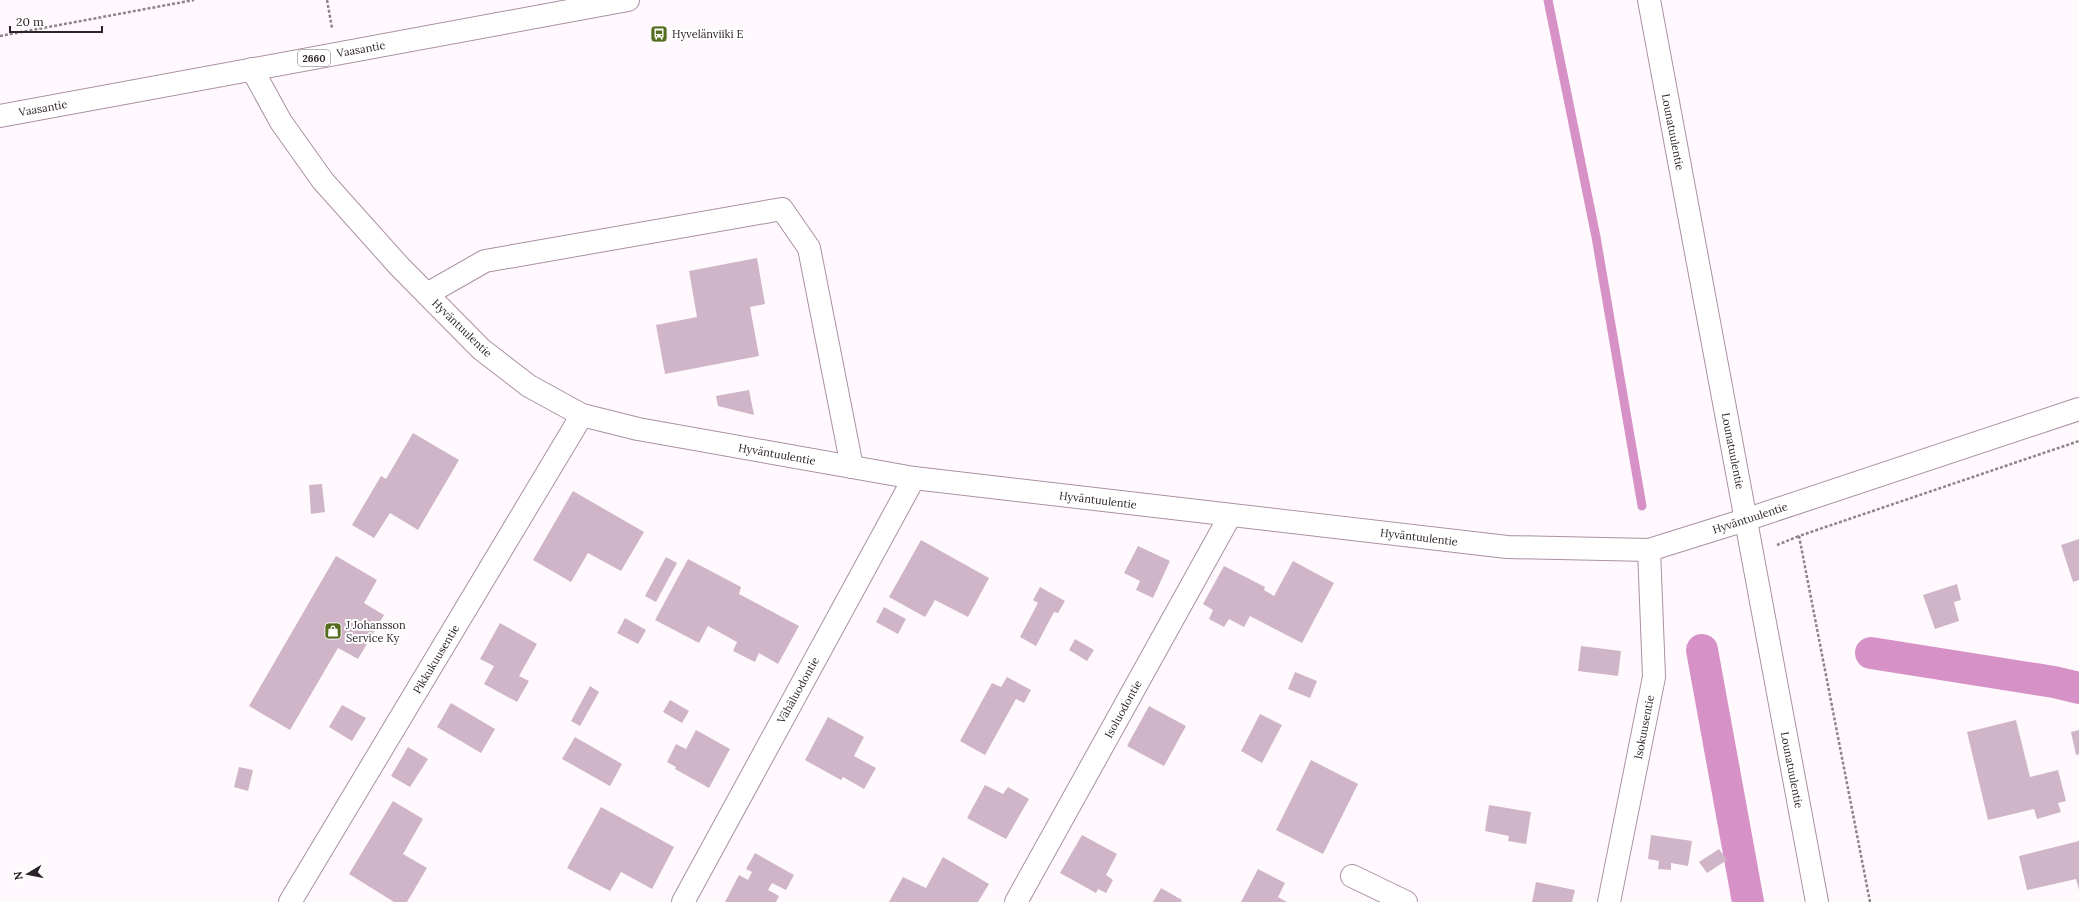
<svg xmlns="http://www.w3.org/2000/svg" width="2079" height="902" font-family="Lora,serif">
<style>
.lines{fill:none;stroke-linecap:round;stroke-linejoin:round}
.stream{stroke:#d692c7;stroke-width:9}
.canal{stroke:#d692c7;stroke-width:32}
.building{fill:#d0b5c9}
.minor-casing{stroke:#aa90a4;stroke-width:24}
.tertiary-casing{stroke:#aa90a4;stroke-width:24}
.primary-casing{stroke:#aa90a4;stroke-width:24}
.path{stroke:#8c8489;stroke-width:2.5;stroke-dasharray:3 2;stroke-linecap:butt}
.minor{stroke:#fff;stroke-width:22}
.tertiary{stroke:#fff;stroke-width:22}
.primary{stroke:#fff;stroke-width:22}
.labels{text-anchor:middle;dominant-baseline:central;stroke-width:4;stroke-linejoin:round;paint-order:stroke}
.shield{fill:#fff;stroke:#6c656a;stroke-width:1}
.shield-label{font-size:10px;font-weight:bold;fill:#2d232a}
.poi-label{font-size:11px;fill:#2d232a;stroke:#fff;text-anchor:start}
.street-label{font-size:11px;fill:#2d232a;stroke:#fff}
</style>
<rect width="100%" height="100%" fill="#fff9fd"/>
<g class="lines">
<path class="stream" d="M1548 0 1596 237 1642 506"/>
<g class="canal">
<path d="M1702 650 1748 902"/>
<path d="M1871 653 2054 682 2079 688"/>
</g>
</g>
<g class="building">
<path d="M757 258 765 304 750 307 759 356 665 374 656 325 697 317 689 271Z"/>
<path d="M749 390 754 415 718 406 716 396Z"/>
<path d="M413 433 459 460 418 530 390 513 374 538 352 525 381 476 386 479Z"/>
<path d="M322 484 325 512 311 514 309 485Z"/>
<path d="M573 491 644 532 621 571 588 553 571 582 533 560Z"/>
<path d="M2079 539V580L2073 582 2061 545Z"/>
<path d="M921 540 989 578 968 617 935 600 925 617 889 597Z"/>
<path d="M1138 546 1170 561 1153 598 1136 590 1140 581 1124 573Z"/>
<path d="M336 556 377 580 364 603 384 615 358 659 338 648 290 730 249 706Z"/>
<path d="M666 557 677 563 656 602 645 596Z"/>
<path d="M688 559 741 587 739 594 799 626 778 664 759 653 755 662 733 651 737 642 708 626 699 643 655 620Z"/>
<path d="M1293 561 1334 583 1302 643 1250 616 1244 627 1229 619 1224 627 1209 619 1213 610 1203 604 1224 566 1265 587 1264 590 1274 596Z"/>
<path d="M1957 584 1961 600 1954 602 1959 621 1935 629 1923 595Z"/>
<path d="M1040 587 1065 601 1058 613 1054 612 1036 646 1020 637 1038 603 1033 600Z"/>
<path d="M884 607 906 619 898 634 876 622Z"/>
<path d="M625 618 646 630 638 644 617 633Z"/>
<path d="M500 623 537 644 519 676 529 681 517 702 484 684 494 666 480 659Z"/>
<path d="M1075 639 1094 650 1087 661 1069 650Z"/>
<path d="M1581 646 1621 651 1618 676 1578 671Z"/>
<path d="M1295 672 1317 681 1310 698 1288 689Z"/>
<path d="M1007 677 1031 690 1024 703 1016 699 985 755 960 741 992 683 1001 687Z"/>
<path d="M590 686 599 692 580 726 571 721Z"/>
<path d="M670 700 689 711 682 723 663 712Z"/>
<path d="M451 703 495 729 481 753 437 727Z"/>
<path d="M342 705 366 718 352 741 329 727Z"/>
<path d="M1149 706 1186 726 1164 766 1127 746Z"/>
<path d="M1260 714 1282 725 1262 763 1241 751Z"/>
<path d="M828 717 864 737 854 756 876 768 864 789 843 777 841 780 805 760Z"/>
<path d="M2016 720 2030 777 2058 770 2066 801 2058 803 2061 812 2037 819 2034 809 1988 820 1967 732Z"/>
<path d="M696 730 730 749 709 788 675 769 676 767 667 762 676 744 686 749Z"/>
<path d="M2079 730V754L2076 755 2071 732Z"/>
<path d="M575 737 622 764 610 786 562 759Z"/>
<path d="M408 747 428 759 410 787 391 776Z"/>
<path d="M1311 760 1358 784 1323 854 1276 830Z"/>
<path d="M239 767 253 770 248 791 234 787Z"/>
<path d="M985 785 1003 794 1008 787 1029 799 1006 839 967 818Z"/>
<path d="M393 801 423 819 403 854 427 868 407 902H394L349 874Z"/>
<path d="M1489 805 1531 812 1526 844 1508 841 1509 836 1485 831Z"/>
<path d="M601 807 674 847 652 889 621 872 610 891 567 868Z"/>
<path d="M1082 835 1117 854 1106 875 1113 880 1106 893 1098 889 1096 893 1060 873Z"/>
<path d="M1651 835 1692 841 1688 866 1671 863V870L1658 869 1659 861 1648 859Z"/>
<path d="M2079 841V890L2076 879 2027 890 2019 856Z"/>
<path d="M1719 849 1727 860 1707 873 1699 862Z"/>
<path d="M755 853 794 875 786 890 772 883 768 890 779 896 776 902H725L739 875 748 880 752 872 746 869Z"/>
<path d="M943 857 989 884 978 902H889L903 877 926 888Z"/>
<path d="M1258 869 1285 883 1278 897 1287 902H1241Z"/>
<path d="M1536 882 1575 890 1572 902H1532Z"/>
<path d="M1161 888 1182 900 1181 902H1153Z"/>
</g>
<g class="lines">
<g class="minor-casing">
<g id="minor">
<path d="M427 294 485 261 782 209 809 248 852 467"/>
<path d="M1352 876 1406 902"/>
<path d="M290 902 582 415"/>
<path d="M683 902 914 478"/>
<path d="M1016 902 1230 516"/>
<path d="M1609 902 1654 677 1649 550"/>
</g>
</g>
<g class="tertiary-casing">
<g id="tertiary">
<path d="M1649 0 1817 902"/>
<path d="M252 69 281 122 323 181 399 266 481 349 529 386 582 415 638 429 914 478 1507 547 1649 550 1745 520 2079 409"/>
</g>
</g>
<g class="primary-casing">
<path id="primary" d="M0 116 628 0"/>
</g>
<g class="path">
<path d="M327 0 332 28"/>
<path d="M0 36 194 0"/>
<path d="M1777 545 1799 536"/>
<path d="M1870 902 1799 536 2079 441"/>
</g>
<use href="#minor" class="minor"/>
<use href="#tertiary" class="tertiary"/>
<use href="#primary" class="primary"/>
</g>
<defs>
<g id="bus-square" transform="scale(0.9)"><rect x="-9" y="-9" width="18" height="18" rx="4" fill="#546c1d" stroke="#fff"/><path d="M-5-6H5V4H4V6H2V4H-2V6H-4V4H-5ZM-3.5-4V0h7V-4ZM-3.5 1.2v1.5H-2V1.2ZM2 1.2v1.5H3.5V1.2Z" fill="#fff"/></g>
<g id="shop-square" transform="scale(0.9)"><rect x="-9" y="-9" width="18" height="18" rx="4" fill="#546c1d" stroke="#fff"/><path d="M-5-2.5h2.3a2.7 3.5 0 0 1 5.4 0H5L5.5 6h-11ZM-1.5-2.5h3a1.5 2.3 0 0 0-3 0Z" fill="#fff"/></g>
</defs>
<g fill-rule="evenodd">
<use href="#bus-square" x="659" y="34"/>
<use href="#shop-square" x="333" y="631"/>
</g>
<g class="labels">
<rect class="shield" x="298" y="50" width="32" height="16" rx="3"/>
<g class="shield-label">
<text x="314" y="58">2660</text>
</g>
<g class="poi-label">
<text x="672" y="34">Hyvelänviiki E</text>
<text x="346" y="625">J Johansson<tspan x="346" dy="13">Service Ky</tspan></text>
</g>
<g class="street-label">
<text transform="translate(361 49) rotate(-10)">Vaasantie</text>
<text transform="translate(43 108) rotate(-10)">Vaasantie</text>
<text transform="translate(1673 132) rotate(79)">Lounatuulentie</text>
<text transform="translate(462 328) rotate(44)">Hyväntuulentie</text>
<text transform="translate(1733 451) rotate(79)">Lounatuulentie</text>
<text transform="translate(777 454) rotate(10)">Hyväntuulentie</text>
<text transform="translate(1098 500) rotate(7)">Hyväntuulentie</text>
<text transform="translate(1750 518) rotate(-18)">Hyväntuulentie</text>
<text transform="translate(1419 537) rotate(7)">Hyväntuulentie</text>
<text transform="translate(436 659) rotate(-59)">Pikkukuusentie</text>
<text transform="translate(798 690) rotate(-61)">Vähäluodontie</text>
<text transform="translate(1123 709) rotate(-61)">Isoluodontie</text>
<text transform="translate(1644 727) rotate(-79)">Isokuusentie</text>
<text transform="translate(1792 770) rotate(79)">Lounatuulentie</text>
</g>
</g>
<g transform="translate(28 874) rotate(260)" stroke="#ffffff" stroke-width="3" paint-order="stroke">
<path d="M0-3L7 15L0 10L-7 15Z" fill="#2d232a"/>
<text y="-6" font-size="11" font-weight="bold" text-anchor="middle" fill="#2d232a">N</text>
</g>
<path d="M10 26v6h92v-6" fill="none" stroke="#2d232a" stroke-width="2"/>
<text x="16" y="26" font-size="12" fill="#2d232a" stroke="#ffffff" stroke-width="3" paint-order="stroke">20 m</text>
</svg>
